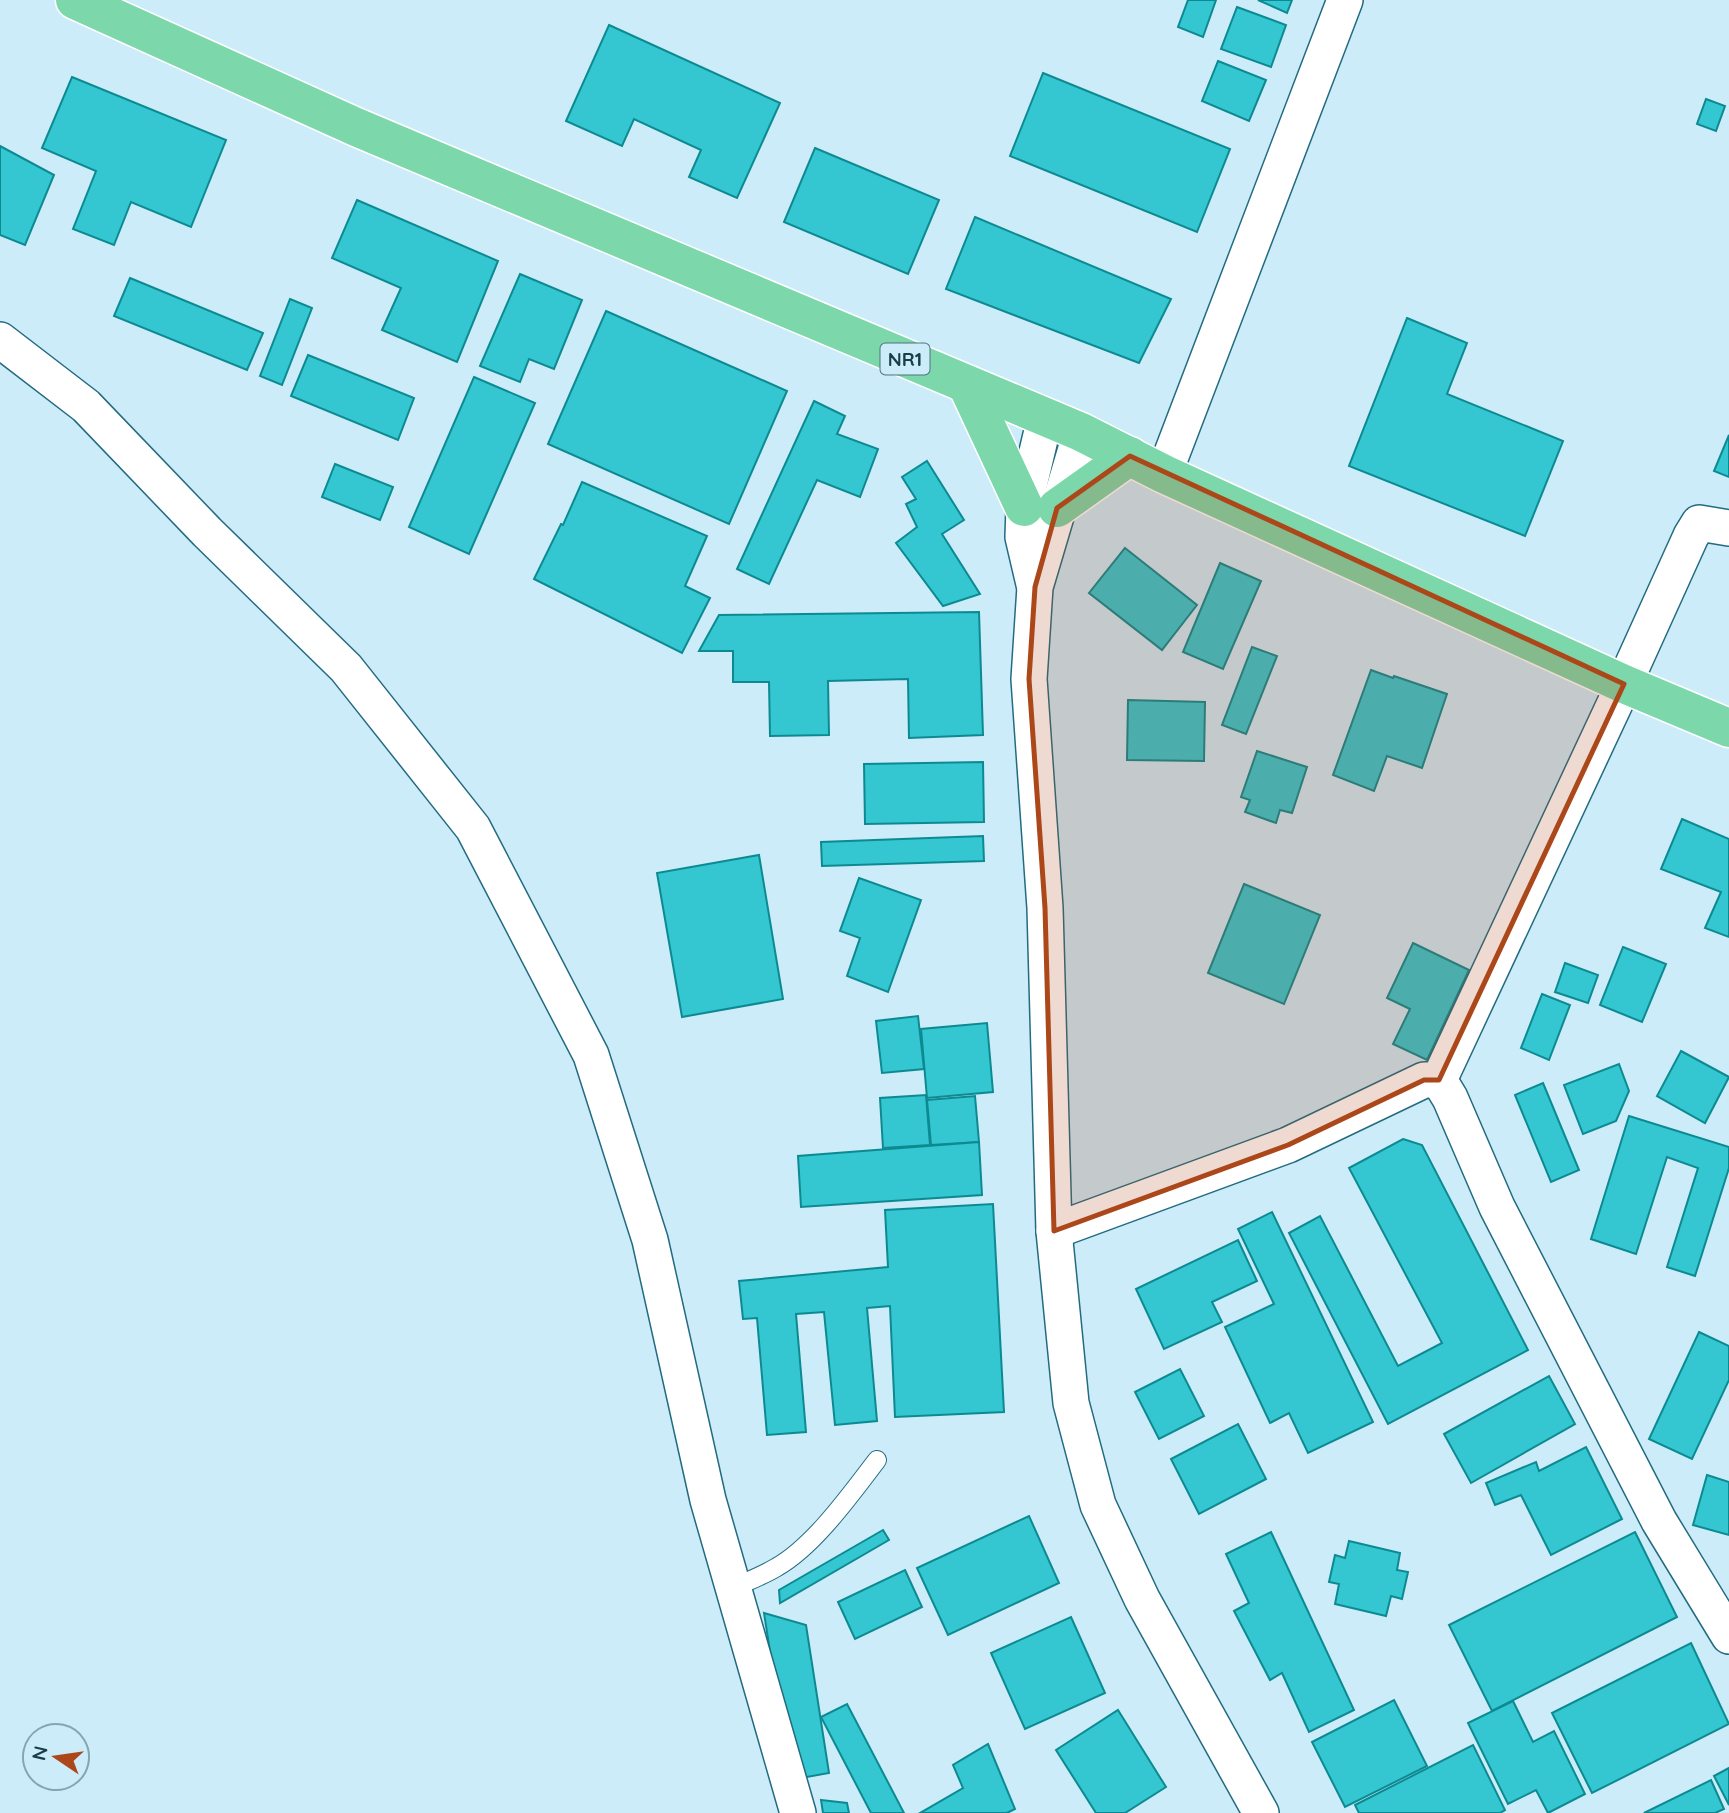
<svg xmlns="http://www.w3.org/2000/svg" width="1729" height="1813" font-family="Quicksand,sans-serif">
<style>
.building{fill:#34c7d1;stroke:#0d8a91;stroke-width:2}
.lines{fill:none;stroke-linecap:round;stroke-linejoin:round}
.lane-casing{stroke:#236b80;stroke-width:20}
.street-casing{stroke:#236b80;stroke-width:38}
.highway-casing{stroke:#fff;stroke-width:41}
.lane{stroke:#fff;stroke-width:18}
.street{stroke:#fff;stroke-width:35}
.highway{stroke:#7cd8ab;stroke-width:38}
.marked{fill:#ac471a;fill-opacity:0.2;stroke:#ac471a;stroke-width:5;stroke-linejoin:round}
.labels{text-anchor:middle;dominant-baseline:central;stroke-width:6;stroke-linejoin:round;paint-order:stroke}
.shield{fill:#cbecf8;stroke:#4d727e;stroke-width:2}
.shield-label{font-size:19px;font-weight:bold;fill:#173d49}
</style>
<rect width="100%" height="100%" fill="#cbecf8"/>
<g class="building">
<path d="M1188 0H1216L1203 37 1178 27Z"/>
<path d="M1258 0H1292L1287 13Z"/>
<path d="M1237 7 1286 25 1271 67 1221 49Z"/>
<path d="M609 25 780 103 737 198 689 177 701 150 634 119 622 146 566 121Z"/>
<path d="M1218 61 1266 80 1249 121 1202 101Z"/>
<path d="M1043 73 1230 149 1197 232 1010 156Z"/>
<path d="M72 77 226 140 191 227 131 202 114 245 73 229 96 171 42 148Z"/>
<path d="M1706 99 1725 106 1716 131 1697 124Z"/>
<path d="M0 146 54 175 25 245 0 235Z"/>
<path d="M815 148 939 200 908 274 784 222Z"/>
<path d="M357 200 498 261 457 362 382 330 401 288 332 258Z"/>
<path d="M975 217 1171 299 1139 363 946 289Z"/>
<path d="M520 274 582 300 554 369 529 359 520 382 480 366Z"/>
<path d="M130 278 263 333 247 370 114 316Z"/>
<path d="M290 299 312 308 282 385 260 376Z"/>
<path d="M606 311 787 391 729 524 548 444Z"/>
<path d="M1407 318 1467 343 1447 394 1563 441 1525 536 1349 466Z"/>
<path d="M308 355 414 398 398 440 291 396Z"/>
<path d="M474 377 535 403 469 554 409 527Z"/>
<path d="M814 401 845 416 837 434 878 449 860 497 817 480 769 584 737 569Z"/>
<path d="M1729 435V477L1714 471Z"/>
<path d="M927 461 964 520 942 534 980 594 943 606 896 543 917 527 906 504 916 499 902 477Z"/>
<path d="M335 464 393 487 380 520 322 497Z"/>
<path d="M582 482 707 536 685 586 710 598 682 653 534 579 561 524 563 525Z"/>
<path d="M1125 548 1197 605 1162 650 1089 593Z"/>
<path d="M1220 563 1261 581 1223 669 1183 652Z"/>
<path d="M979 612 983 735 909 738 908 679 828 681 829 735 770 736 769 682H733V651H699L719 615Z"/>
<path d="M1252 647 1277 656 1246 734 1222 725Z"/>
<path d="M1371 670 1393 678 1394 676 1447 694 1422 768 1387 756 1374 791 1333 775Z"/>
<path d="M1128 700 1205 702 1204 761 1127 760Z"/>
<path d="M1257 751 1307 767 1292 813 1280 810 1276 823 1245 812 1250 800 1241 797Z"/>
<path d="M983 762 984 822 865 824 864 764Z"/>
<path d="M1682 819 1729 839V937L1705 928 1721 892 1661 869Z"/>
<path d="M983 836 984 861 822 866 821 842Z"/>
<path d="M759 855 783 999 682 1017 657 873Z"/>
<path d="M859 878 921 900 888 992 847 976 860 938 840 931Z"/>
<path d="M1244 884 1320 915 1284 1004 1208 973Z"/>
<path d="M1413 943 1469 970 1427 1060 1393 1044 1410 1009 1387 998Z"/>
<path d="M1623 947 1666 964 1642 1022 1600 1005Z"/>
<path d="M1565 963 1598 975 1588 1003 1555 992Z"/>
<path d="M1542 994 1570 1005 1549 1060 1521 1048Z"/>
<path d="M918 1016 924 1069 882 1073 876 1021Z"/>
<path d="M987 1023 993 1092 927 1098 921 1029Z"/>
<path d="M1681 1051 1729 1077 1705 1123 1657 1096Z"/>
<path d="M1619 1064 1629 1091 1616 1121 1583 1134 1564 1085Z"/>
<path d="M1543 1083 1579 1170 1551 1182 1515 1095Z"/>
<path d="M926 1095 930 1145 883 1148 880 1098Z"/>
<path d="M975 1096 979 1142 931 1145 927 1100Z"/>
<path d="M1629 1116 1729 1147V1168L1695 1276 1667 1267 1698 1168 1667 1157 1636 1254 1591 1239Z"/>
<path d="M1403 1139 1422 1145 1528 1350 1388 1424 1289 1233 1320 1216 1398 1366 1442 1343 1349 1168Z"/>
<path d="M979 1142 982 1195 801 1207 798 1156Z"/>
<path d="M993 1204 1004 1412 895 1417 890 1306 867 1308 877 1421 835 1425 824 1312 796 1314 806 1432 767 1435 757 1318 743 1319 739 1281 888 1267 885 1210Z"/>
<path d="M1272 1212 1373 1422 1308 1453 1289 1413 1270 1423 1225 1327 1274 1304 1238 1229Z"/>
<path d="M1238 1240 1257 1281 1212 1302 1222 1322 1164 1349 1136 1289Z"/>
<path d="M1699 1332 1729 1346V1380L1692 1459 1649 1439Z"/>
<path d="M1180 1369 1204 1416 1159 1439 1135 1392Z"/>
<path d="M1549 1376 1575 1424 1471 1483 1444 1434Z"/>
<path d="M1238 1424 1266 1479 1199 1514 1171 1459Z"/>
<path d="M1586 1447 1622 1519 1551 1555 1521 1495 1495 1505 1486 1483 1536 1462 1539 1471Z"/>
<path d="M1707 1475 1729 1482V1535L1693 1525Z"/>
<path d="M1029 1516 1059 1583 948 1635 917 1568Z"/>
<path d="M883 1530 889 1540 780 1603 779 1590Z"/>
<path d="M1271 1532 1354 1710 1309 1732 1282 1673 1270 1680 1234 1611 1249 1603 1226 1554Z"/>
<path d="M1635 1532 1677 1617 1492 1711 1449 1625Z"/>
<path d="M1349 1541 1400 1553 1397 1570 1408 1572 1402 1599 1391 1596 1386 1616 1335 1604 1339 1584 1329 1582 1335 1555 1345 1558Z"/>
<path d="M905 1570 922 1607 855 1639 838 1602Z"/>
<path d="M764 1613 806 1625 829 1773 790 1780Z"/>
<path d="M1071 1617 1105 1693 1025 1729 991 1653Z"/>
<path d="M1691 1643 1729 1724 1592 1793 1552 1713Z"/>
<path d="M1394 1700 1427 1766 1345 1807 1312 1742Z"/>
<path d="M1513 1701 1533 1742 1554 1731 1585 1794 1548 1813 1536 1790 1508 1804 1468 1723Z"/>
<path d="M847 1704 904 1813H871L821 1717Z"/>
<path d="M1118 1710 1166 1787 1125 1813H1096L1056 1750Z"/>
<path d="M988 1744 1015 1809 1007 1813H920L963 1788 953 1765Z"/>
<path d="M1473 1745 1505 1810 1500 1813H1359L1355 1805Z"/>
<path d="M1729 1768V1805L1714 1776Z"/>
<path d="M1711 1780 1724 1809 1715 1813H1644Z"/>
<path d="M821 1800 847 1803 849 1813H823Z"/>
</g>
<g class="lines">
<g class="lane-casing">
<path id="lane" d="M733 1588C748 1581 764 1575 777 1567 814 1546 851 1494 877 1460"/>
</g>
<g class="street-casing">
<g id="street">
<path d="M0 340 86 406 207 532 346 668 473 828 591 1055 650 1240 708 1500 798 1813"/>
<path d="M1081 432 1035 587 1029 679 1045 908 1054 1231 1071 1403 1098 1505 1142 1599 1261 1813"/>
<path d="M1164 474 1345 0"/>
<path d="M1034 584 1023 537 1024 507 1045 418"/>
<path d="M1439 1080 1624 684 1691 536 1699 523 1729 528"/>
<path d="M1054 1231 1288 1145 1424 1080H1439L1450 1098 1497 1207 1659 1521 1729 1636"/>
</g>
</g>
<g class="highway-casing">
<g id="highway">
<path d="M75 0 356 127 1081 432 1164 474 1624 684 1729 728"/>
<path d="M967 385 1024 507"/>
<path d="M1057 508 1130 456"/>
</g>
</g>
<use href="#lane" class="lane"/>
<use href="#street" class="street"/>
<use href="#highway" class="highway"/>
</g>
<path class="marked" d="M1130 456 1624 684 1439 1080H1424L1288 1145 1054 1231 1045 908 1029 679 1035 587 1057 508Z"/>
<g class="labels">
<rect class="shield" x="880.5" y="343.5" width="49" height="31" rx="5"/>
<g class="shield-label">
<text x="905" y="359">NR1</text>
</g>
</g>
<g transform="translate(56 1757) rotate(283)"><circle r="33" fill="#cbecf8" stroke="#83a6b2" stroke-width="2"/>
<path d="M0-5L12 26L0 18L-12 26Z" fill="#ac471a"/>
<text y="-10" font-size="19" font-weight="bold" text-anchor="middle" fill="#173d49">N</text>
</g>
</svg>
